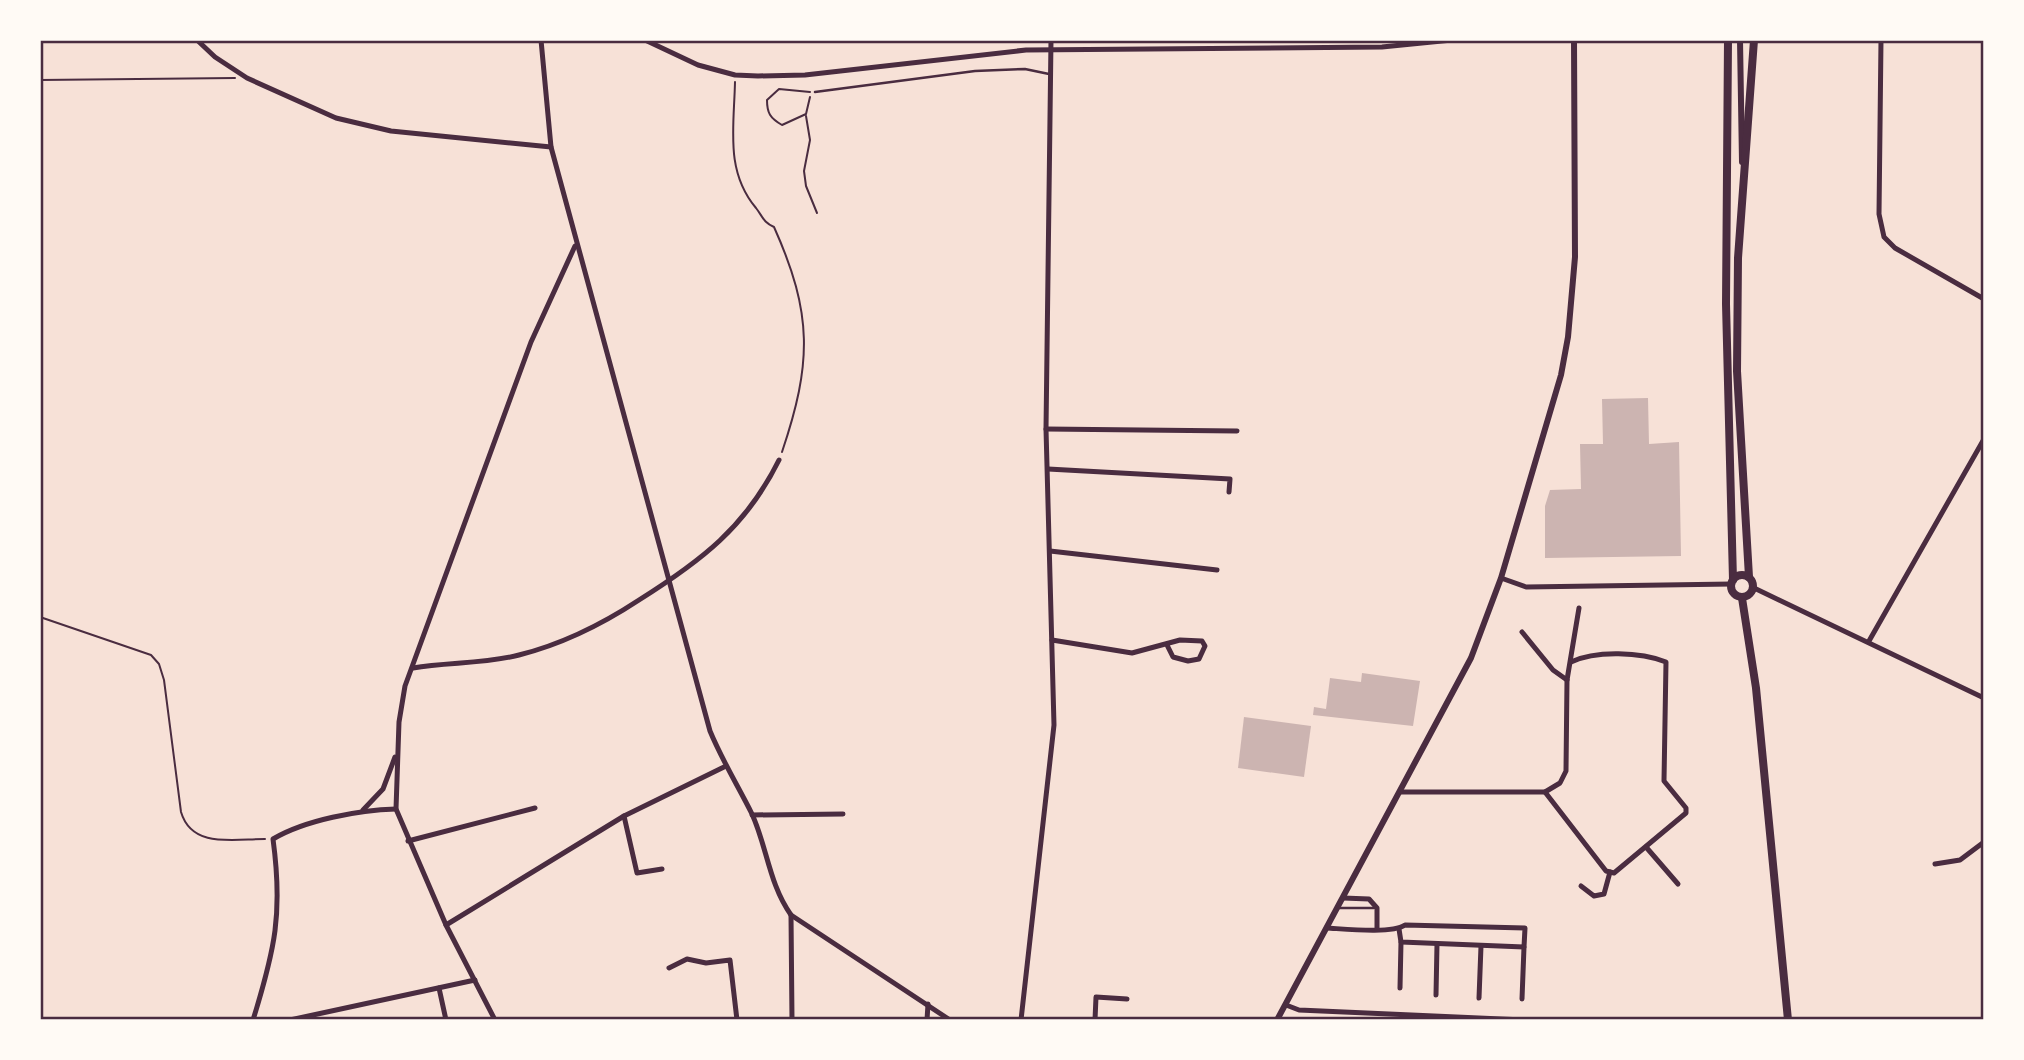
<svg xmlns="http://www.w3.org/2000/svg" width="2024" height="1060" font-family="Lora,serif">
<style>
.building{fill:#ccb4b1}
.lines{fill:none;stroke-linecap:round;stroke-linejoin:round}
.path{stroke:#4a2c40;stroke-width:2}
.service{stroke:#4a2c40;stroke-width:2.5}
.minor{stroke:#4a2c40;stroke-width:5}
.tertiary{stroke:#4a2c40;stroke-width:6}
.primary{stroke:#4a2c40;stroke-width:8}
.neatline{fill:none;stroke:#4a2c40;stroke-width:2.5}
</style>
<rect width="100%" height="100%" fill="#f7e1d7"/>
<g class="building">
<path d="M1648 398 1649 444 1679 442 1681 556 1545 558V506L1550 490 1581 489 1580 444H1603L1602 399Z"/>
<path d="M1362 673 1420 681 1413 726 1313 715 1314 707 1326 709 1330 678 1361 682Z"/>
<path d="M1244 717 1311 726 1304 777 1238 768Z"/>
</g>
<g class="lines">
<g class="path">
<path d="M40 80 235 78"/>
<path d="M735 82C734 128 725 171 756 208 763 217 763 222 774 227 813 314 812 363 782 452"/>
<path d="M810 92 779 89 767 100C767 113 770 118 782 125L806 114 810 97"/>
<path d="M806 116 810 140 804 171 806 186 817 213"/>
<path d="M40 617 151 655 159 664 164 680 181 812C192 849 234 839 265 839"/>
</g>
<g class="service">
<path d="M815 92 975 71 1025 69 1049 74"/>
<path d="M1339 908H1374"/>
</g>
<g class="minor">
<path d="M197 40 215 57 247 78 336 118 391 131 551 147"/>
<path d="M541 40 551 147 710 731C722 760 738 786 752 814 767 847 769 884 791 915L950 1020"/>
<path d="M645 40 698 65 735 75 758 76 805 75 1026 50 1382 47 1452 40"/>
<path d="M1881 40 1879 214 1884 237 1895 248 1984 299"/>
<path d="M1046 429 1237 431"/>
<path d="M1048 469 1230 479 1229 492"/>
<path d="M1050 551 1217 570"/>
<path d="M1501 578 1526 587 1732 584"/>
<path d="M1752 587 1984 698"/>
<path d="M1522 632 1553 670 1567 680"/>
<path d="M1052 640 1132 653 1180 640 1202 641 1205 646 1199 659 1188 661 1173 657 1167 645"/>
<path d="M1869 641 1984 439"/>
<path d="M413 668C448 662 485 664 519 655 563 644 601 625 639 600 701 561 746 527 779 460"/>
<path d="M1400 792H1545L1560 783 1566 771 1567 680 1579 608"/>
<path d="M1545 792 1606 871 1614 873 1686 813V808L1664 781 1666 662C1641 652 1596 650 1571 662"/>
<path d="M363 810 383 789 395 757"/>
<path d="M752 815 843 814"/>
<path d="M624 816 637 873 662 869"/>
<path d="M408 841 535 808"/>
<path d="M1646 847 1678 884"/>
<path d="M1935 864 1960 860 1984 842"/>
<path d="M1581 886 1594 896 1604 894 1610 872"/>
<path d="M1343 898 1369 899 1377 908V928"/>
<path d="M791 915 792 1020"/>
<path d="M446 925 624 816 724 767"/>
<path d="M1327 928C1345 929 1392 934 1405 925L1525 928 1524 947 1401 942 1399 929"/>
<path d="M669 968 687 959 706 963 730 960 737 1020"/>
<path d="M439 988 446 1020"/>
<path d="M1400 988 1401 942"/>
<path d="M1436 995 1437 944"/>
<path d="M1479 998 1481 946"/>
<path d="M1522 999 1524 947"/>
<path d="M1286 1005 1299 1010 1524 1020"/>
<path d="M253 1020C275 949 283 913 273 839 305 820 359 810 396 809"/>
<path d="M290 1020 475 980"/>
<path d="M495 1020 446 925 396 809 399 722 405 686 531 342 575 246"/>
<path d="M927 1020 928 1004"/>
<path d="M1021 1020 1054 725 1046 429 1051 40"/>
<path d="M1095 1020 1096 997 1127 999"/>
</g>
<g class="tertiary">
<path d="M1740 40 1742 162"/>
<path d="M1277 1020 1471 658 1501 578 1561 375 1568 337 1575 257 1574 40"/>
</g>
<g class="primary">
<path d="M1728 40 1726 304 1733 580"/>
<circle cx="1742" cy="586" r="11"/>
<path d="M1749 577 1737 371 1738 258 1754 40"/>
<path d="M1742 598 1756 688 1788 1020"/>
</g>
</g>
<rect width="2024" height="1060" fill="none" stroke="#fffaf5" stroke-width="84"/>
<rect x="42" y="42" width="1940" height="976" class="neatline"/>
</svg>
